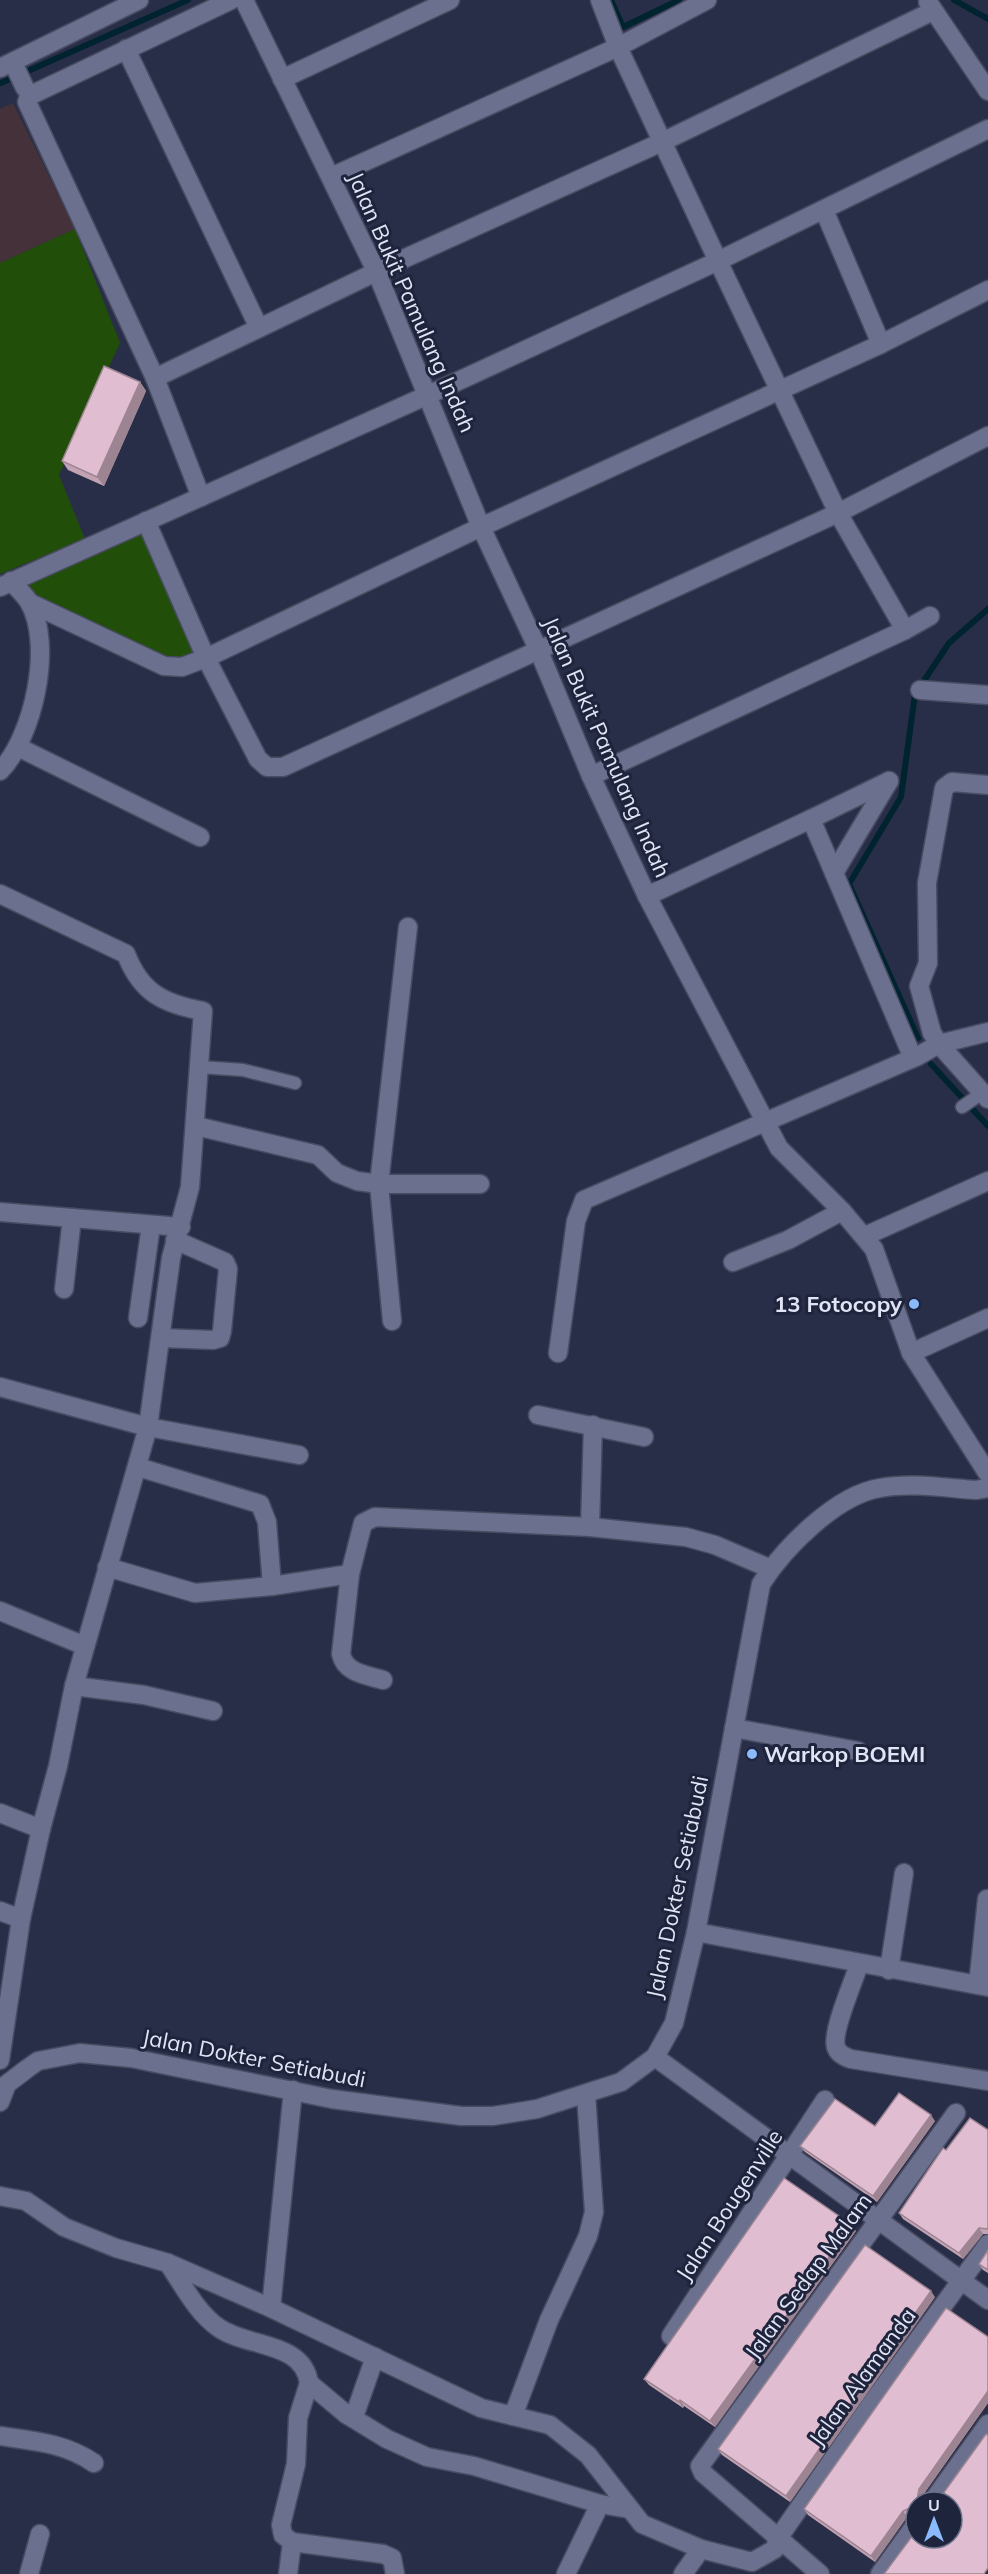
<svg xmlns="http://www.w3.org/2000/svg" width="988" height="2574" font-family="Mulish,sans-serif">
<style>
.education{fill:#443139}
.green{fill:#214e08}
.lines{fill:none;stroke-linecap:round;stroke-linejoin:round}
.stream{stroke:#002330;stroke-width:6}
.lane-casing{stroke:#484b61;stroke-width:15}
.street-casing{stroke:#484b61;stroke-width:21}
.secondary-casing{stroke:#484b61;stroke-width:21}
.lane{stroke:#6a708e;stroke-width:12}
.street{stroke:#6a708e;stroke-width:18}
.secondary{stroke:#6a708e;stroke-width:18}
.wall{fill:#c1a3b3}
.shaded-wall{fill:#9d8492}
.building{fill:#e0bdd0;stroke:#9d8492;stroke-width:1.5}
.poi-dot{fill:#8bbafc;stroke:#1f243d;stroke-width:2}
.labels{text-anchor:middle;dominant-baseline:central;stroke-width:6;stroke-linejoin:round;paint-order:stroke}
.street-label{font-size:22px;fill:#e0e4f5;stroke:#1f243d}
.poi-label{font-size:22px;font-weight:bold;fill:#e0e4f5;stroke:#1f243d;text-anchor:end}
</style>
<rect width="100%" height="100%" fill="#292e48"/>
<path class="education" d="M13 103 75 229 0 263V109Z"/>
<g class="green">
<path d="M75 229 120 343 59 475 85 539 0 574V263Z"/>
<path d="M142 532 196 652 172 661 35 596 27 584Z"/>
</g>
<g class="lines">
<g class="stream">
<path d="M611 0 623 27 679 0"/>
<path d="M954 0 988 19"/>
<path d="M1 83 188 0"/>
<path d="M918 1038 849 884 901 797 915 694 949 643 988 609"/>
<path d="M931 1064 988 1126"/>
</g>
<g class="lane-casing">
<g id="lane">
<path d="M200 1067 243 1070 295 1083"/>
<path d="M962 1107 982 1093"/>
</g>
</g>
<g class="street-casing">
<g id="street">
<path d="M244 0 377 273 481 527 538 649 591 776 647 896 779 1148 842 1211 874 1249 911 1353 988 1474"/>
<path d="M928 2 988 91"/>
<path d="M126 49 259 328"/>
<path d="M0 68 139 0"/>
<path d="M16 69 25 88"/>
<path d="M282 79 450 0"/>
<path d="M331 177 618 47 707 0"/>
<path d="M824 210 881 344"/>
<path d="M155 378 399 261 662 142 933 11"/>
<path d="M201 497 155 378 27 102 29 96 231 0"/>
<path d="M146 521 206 658 258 759 267 767H283L838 513 988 436"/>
<path d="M0 587 428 395 718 261 988 129"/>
<path d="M30 603 164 666 182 667 206 658 481 527 881 344 988 290"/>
<path d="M905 630 930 616"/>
<path d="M920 690 988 695"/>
<path d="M18 747 200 837"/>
<path d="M0 771C33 738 54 645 29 602 25 595 17 588 11 581"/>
<path d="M591 776 905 630 838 513 718 261 618 47 600 0"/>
<path d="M988 785 952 782 944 788 927 883 928 963 919 986 932 1033 939 1044 988 1099"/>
<path d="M811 819 889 781"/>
<path d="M834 873 889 781"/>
<path d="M0 894 126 954C141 993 164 1004 203 1011L190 1187 171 1258 148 1427 74 1686 58 1766 41 1829 21 1919 0 2060"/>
<path d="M647 896 811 819 913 1058"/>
<path d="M196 1126 318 1155 337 1173 357 1181 379 1184H480"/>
<path d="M0 1212 181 1227"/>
<path d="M865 1236 988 1181"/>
<path d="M733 1262 788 1240 842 1211"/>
<path d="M64 1289 72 1218"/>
<path d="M138 1318 151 1225"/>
<path d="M392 1321 379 1184 408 927"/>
<path d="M161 1338 213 1340 220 1338 222 1331 228 1269 225 1262 175 1240"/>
<path d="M558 1353 576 1221 584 1200 918 1056 939 1044 988 1032"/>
<path d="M911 1353 988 1318"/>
<path d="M0 1387 148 1427 299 1455"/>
<path d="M538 1415 644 1437"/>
<path d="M138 1467 260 1504 267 1522 272 1586"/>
<path d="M590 1527 593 1425"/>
<path d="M107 1567 195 1593 272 1586 350 1574"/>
<path d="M0 1611 85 1646"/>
<path d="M383 1680C366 1675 345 1673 341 1654L350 1574 363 1523 375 1517 590 1527 686 1537 715 1545 771 1569"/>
<path d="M74 1686 144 1695 213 1711"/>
<path d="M734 1728 858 1751"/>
<path d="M0 1813 41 1829"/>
<path d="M0 1911 21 1919"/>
<path d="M696 1932 988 1987"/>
<path d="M859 1964C854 1981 831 2032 836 2047 838 2054 845 2057 851 2059L988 2081"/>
<path d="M889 1970 904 1873"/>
<path d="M978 1985 987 1899"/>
<path d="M655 2057 988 2300"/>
<path d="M0 2196 26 2201 64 2227 116 2248 168 2263 271 2308 481 2408 550 2425 588 2455 642 2524 701 2549 752 2562 775 2549 777 2540 874 2400 988 2244"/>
<path d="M168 2263C183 2285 197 2313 219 2328 248 2348 303 2341 309 2383L346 2414 356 2411 375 2357"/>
<path d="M271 2308 293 2090"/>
<path d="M671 2336 825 2100"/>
<path d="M309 2383 298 2418 296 2464 281 2525 283 2535 292 2542 383 2554 392 2558 395 2574"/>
<path d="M346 2414 387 2439 427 2457 474 2466 600 2504 629 2509"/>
<path d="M513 2416 549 2320 588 2236 594 2212 586 2094"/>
<path d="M0 2436C34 2441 65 2443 94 2463"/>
<path d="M932 2502 988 2424"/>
<path d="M29 2574 40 2534"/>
<path d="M288 2574 292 2542"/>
<path d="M566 2574 600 2504"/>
<path d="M683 2574 701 2549"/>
<path d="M820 2574 703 2473 700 2466 956 2113"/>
<path d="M880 2574 916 2524"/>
</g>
</g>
<g class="secondary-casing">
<path id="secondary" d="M0 2102 7 2084 28 2068 38 2061 80 2053 131 2058 332 2099 461 2116H493L537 2109 621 2082 655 2057 674 2023 696 1932 761 1584C784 1548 836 1495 880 1488 910 1482 946 1488 976 1490L988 1488"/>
</g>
<use href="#lane" class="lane"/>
<use href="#street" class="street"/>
<use href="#secondary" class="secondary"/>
</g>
<g class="wall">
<path d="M140 382 146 391 104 486 68 470 62 461Z"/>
<path d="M935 2121 877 2202 805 2152 800 2146 875 2126Z"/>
<path d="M988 2130V2234H983L963 2259 903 2219 899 2213 946 2150Z"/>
<path d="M856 2231 715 2427 684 2406 683 2408 649 2385 644 2379Z"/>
<path d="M988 2250V2273L983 2270 979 2264Z"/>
<path d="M935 2297 790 2502 722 2455 718 2449Z"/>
<path d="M988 2337V2403L923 2495 916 2502V2513L907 2517 875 2562 808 2515 804 2509Z"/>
</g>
<g class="shaded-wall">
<path d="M140 382 146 391 104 486 97 477Z"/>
<path d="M931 2115 935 2121 877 2202 873 2196Z"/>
<path d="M852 2225 856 2231 715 2427 710 2421Z"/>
<path d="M979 2228 983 2234 963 2259 959 2253Z"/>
<path d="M931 2291 935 2297 790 2502 786 2496Z"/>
<path d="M988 2391V2403L923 2495 922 2502H919L917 2500 919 2489Z"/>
<path d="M680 2400 684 2406 683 2408 679 2402Z"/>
<path d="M903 2511 907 2517 875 2562 871 2556Z"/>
</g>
<g class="building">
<path d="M104 366 140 382 97 477 62 461Z"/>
<path d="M899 2093 931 2115 873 2196 800 2146 835 2099 875 2126Z"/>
<path d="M970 2118 988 2130V2229L979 2228 959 2253 899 2213 943 2148 946 2150Z"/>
<path d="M784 2178 852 2225 710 2421 680 2400 679 2402 644 2379Z"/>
<path d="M865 2245 931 2291 786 2496 718 2449Z"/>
<path d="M988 2250V2270L979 2264Z"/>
<path d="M946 2308 988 2337V2391L919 2489 917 2500 920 2502H916V2508L912 2507 903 2511 871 2556 804 2509Z"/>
<path d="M986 2434 988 2435V2568L984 2574H884L916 2531V2538H952V2502H937Z"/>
</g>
<g class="poi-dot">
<circle cx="914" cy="1304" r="6"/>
<circle cx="752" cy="1754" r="6"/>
</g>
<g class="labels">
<g class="street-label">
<text transform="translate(412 302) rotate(66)">Jalan Bukit Pamulang Indah</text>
<text transform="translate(607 747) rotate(66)">Jalan Bukit Pamulang Indah</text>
<text transform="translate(677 1887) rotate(-78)">Jalan Dokter Setiabudi</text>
<text transform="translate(254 2058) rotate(11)">Jalan Dokter Setiabudi</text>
<text transform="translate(729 2205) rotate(-57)">Jalan Bougenville</text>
<text transform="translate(808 2276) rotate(-54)">Jalan Sedap Malam</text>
<text transform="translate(862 2377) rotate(-54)">Jalan Alamanda</text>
</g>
<g class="poi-label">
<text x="902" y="1304">13 Fotocopy</text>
<text x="764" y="1754" text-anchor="start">Warkop BOEMI</text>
</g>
</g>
<g transform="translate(934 2520)"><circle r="28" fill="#1f243d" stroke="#6c7187" stroke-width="1.5"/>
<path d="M0-4.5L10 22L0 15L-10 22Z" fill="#8bbafc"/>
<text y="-9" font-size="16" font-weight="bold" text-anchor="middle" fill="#e0e4f5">U</text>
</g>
</svg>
